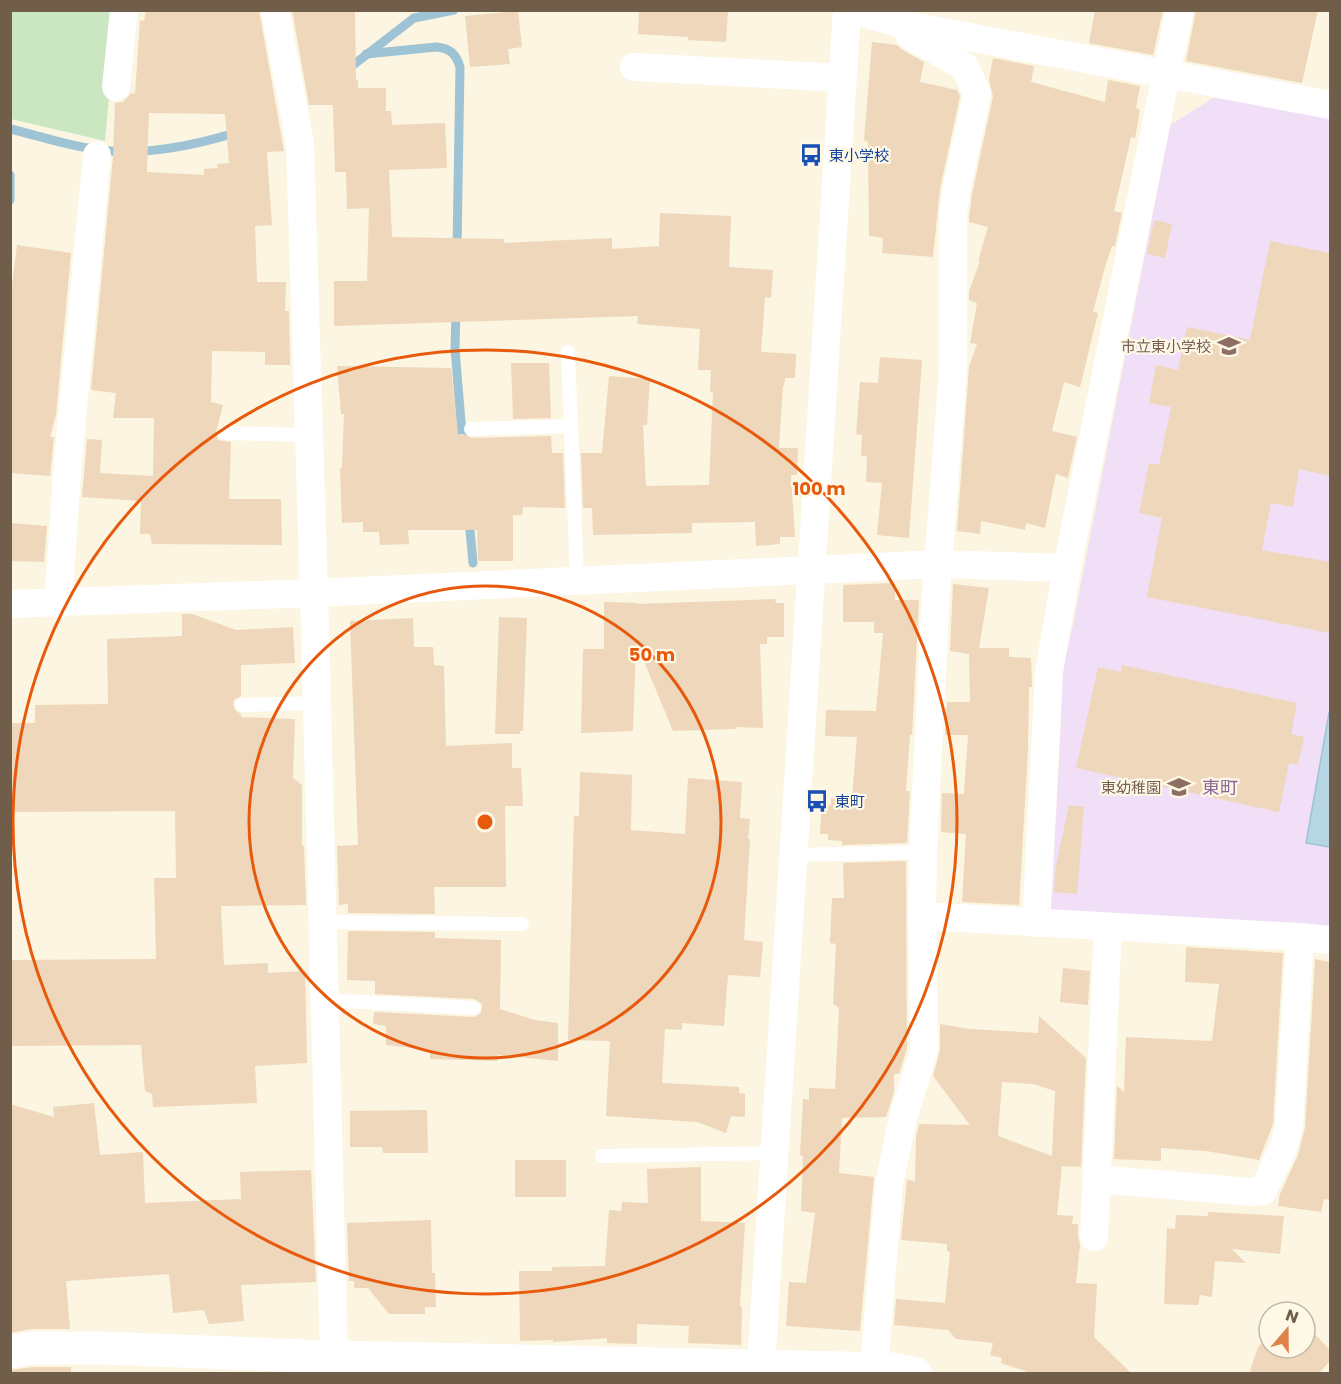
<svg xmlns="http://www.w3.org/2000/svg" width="1341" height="1384" font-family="Poppins,'Noto Sans JP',sans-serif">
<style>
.education{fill:#f1def7}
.green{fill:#cbe7c1}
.water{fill:#b7d6e3;stroke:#9ec3d4;stroke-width:1.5}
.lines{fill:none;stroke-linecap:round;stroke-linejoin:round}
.stream{stroke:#9ec3d4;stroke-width:9}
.building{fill:#eed7ba;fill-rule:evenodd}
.lane{stroke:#fff;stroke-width:14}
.street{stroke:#fff;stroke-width:28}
.secondary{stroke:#fff;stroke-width:33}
.ring{fill:none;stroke:#e8590c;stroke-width:3}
.labels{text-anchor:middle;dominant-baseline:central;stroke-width:4.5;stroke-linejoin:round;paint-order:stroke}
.transit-label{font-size:15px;fill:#164399;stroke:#fef8e7;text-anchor:start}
.education-label{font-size:15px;fill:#785e54;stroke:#fef8e7;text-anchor:end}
.quarter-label{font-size:18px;fill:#8b6593;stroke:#fef8e7}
.centre{fill:#e8590c;stroke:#fef8e7;stroke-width:3}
.ring-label{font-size:18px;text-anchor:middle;font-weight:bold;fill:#e8590c;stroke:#fef8e7;stroke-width:4.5;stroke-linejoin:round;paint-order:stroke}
</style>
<rect width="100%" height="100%" fill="#fbf5e1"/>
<path class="education" d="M1218 95 1330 117V931L1051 912 1061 724 1062 671 1073 625 1170 125Z"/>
<path class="green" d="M11 11H117L105 141 11 119Z"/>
<path class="water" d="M1329 713H1330V847L1306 843Z"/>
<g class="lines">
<g class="stream">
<path d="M366 54 436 47C450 48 456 54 460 67L457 248"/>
<path d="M348 69 414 18 454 10"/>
<path d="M10 129C40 136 71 147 101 150 143 156 197 145 238 132"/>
<path d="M10 175V200"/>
<path d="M456 310 455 349 463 446"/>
<path d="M469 519 473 563"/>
</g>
</g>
<g class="building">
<path d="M146 10H259L284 151 267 152 272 225 255 226 257 282H286L285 311H289L290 365H265V352L212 351 211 402 223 405 216 432 218 440 231 442 229 499H281L282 545 152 544 150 534H140L141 501 82 497 87 439 102 440 100 473 153 476 154 418H113L116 393 91 390 113 157 115 103 123 102 131 93 135 94 140 20 144 21ZM149 113 225 114 229 163 217 164 218 168 204 169V175L147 172Z"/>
<path d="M292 10H355L356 80H358V88H386V111H391L392 125 445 123 447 168 389 170 392 237 504 239V243L612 238V249L659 246 660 213 731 216 729 267 773 270 771 298 765 297 761 352 796 354 795 378H785L784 386H783L779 448H798L797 475H791L795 537H780V544L756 546 755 522 692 523V533L593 535 592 508H583L581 453H602L609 376 650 379 647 425H643L646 486 709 485 713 392H710L711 370H698L700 329 637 324 638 316 334 326V281H367L369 208 347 209 346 172H335L333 105H309Z"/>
<path d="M639 10H728L726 42 688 40V37L638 34Z"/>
<path d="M1095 10H1163L1153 55 1089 43Z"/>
<path d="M1196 10H1318L1302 83 1186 61Z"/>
<path d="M518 11 522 47 508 49 510 64 470 67 465 16Z"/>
<path d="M872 42 897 45 901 49 924 62 920 82 957 90 960 96 940 189 933 257 882 253 883 238 869 236 868 142 864 140Z"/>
<path d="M993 58 1034 66 1031 82 1105 102 1108 80 1140 86 1136 108 1140 110 1135 138 1131 137 1114 211 1122 213 1115 246H1112L1105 267 1093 312 1098 313 1080 387 1064 382 1052 431 1077 437 1068 478 1056 474 1045 528 1026 523 1025 530 981 521 980 534 957 531 969 367 977 344 970 343 977 303 969 300V291L980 261H978L988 227 969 222V217L972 194 993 97 989 79Z"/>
<path d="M1154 220 1172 224 1165 258 1147 254Z"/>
<path d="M1270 241 1330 253V476L1299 469 1293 507 1271 503 1262 550 1330 562V633L1147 597 1162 518 1139 513 1149 463 1159 465 1171 407 1149 403 1156 365 1178 370 1187 327 1250 340Z"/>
<path d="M17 245 71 253 56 415 50 437H54L50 476 10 473V301Z"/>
<path d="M880 357 922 360 909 538 877 535 882 483 866 482 867 456H861L862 435 856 434 860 382 878 383Z"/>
<path d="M511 363H549L551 418 513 419Z"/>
<path d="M337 366 451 368 458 434H464L471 438 551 436 552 453H563L565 508 523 507 522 515H513V561H478L477 530H408L409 544 380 545 379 532H363V522L342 523 340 468H342L344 414H341Z"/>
<path d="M10 523 47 526 44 562 10 561Z"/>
<path d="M895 583V600H919L912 735H910L906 791H910L907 843 842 845V841L828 840V834H820L822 804 831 805V798L852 799 857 737 825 736 826 710 876 711 883 633H874V622H843V585Z"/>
<path d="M953 584 989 588 979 648H1009V657L1031 658 1032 687H1029L1028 750 1019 905 962 902 966 834 941 832 942 793 964 794 968 735H945L947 702H970L969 654 950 651Z"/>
<path d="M775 599 776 603H784V637H767V644H760L763 728 737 727 735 729 673 731 636 642 633 731 581 733 583 649H604V602L637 603 636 604Z"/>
<path d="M182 614H192L236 630 293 627 295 663 241 665V696L234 700 233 705 235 710 241 714V717L295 719 293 778 302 785V846H304L306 905 221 906 224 965 268 963V973L305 971 307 1063 255 1066 257 1103 153 1107 152 1094 145 1091 141 1045 10 1046V960L156 959 154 878H176L175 811 10 812V723H35V705L108 704 107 639 182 636Z"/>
<path d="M499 617 527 618 523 731H520V734H495Z"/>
<path d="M413 618 414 647H433L434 665 444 666 446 746 512 743V768H521L523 806H505L506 887H434L435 914 348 913V904L339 905 337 846 358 845 350 621Z"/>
<path d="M1122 665 1297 703 1291 734 1304 737 1298 765 1289 763 1279 812 1076 768 1098 667 1121 672Z"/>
<path d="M580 772 632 775 631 830 685 834 688 778 742 782 740 818 750 819 748 839H750L744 940 763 942 760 977 728 975 724 1026 682 1023V1030L665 1029 662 1083 739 1087V1093L745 1094V1117L731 1116 726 1133 697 1122 606 1116 610 1041 568 1040 574 816H579Z"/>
<path d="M1069 805 1084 807 1077 894 1054 892 1056 866Z"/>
<path d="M906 861 907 1048 899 1074H894V1092L886 1117 842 1118 839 1173 874 1177 860 1331 786 1326 789 1282 806 1283 815 1213 801 1211 803 1156 800 1155 803 1099 809 1100V1088L835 1089 839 1008 833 1004 836 944 830 943 832 898H844L843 863Z"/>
<path d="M348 931 435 932V938L501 940 500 1009 535 1020 558 1023V1061L498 1055 497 1061 430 1059V1050L386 1045V1026L373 1024 374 1012 474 1017 481 1013 482 1004 474 999 375 994V981L347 980Z"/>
<path d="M1186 947 1283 953 1273 1124 1259 1160 1206 1151 1161 1148V1161L1114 1159 1117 1086 1124 1092 1126 1037 1212 1041 1219 984 1185 982Z"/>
<path d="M1315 959 1330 962V1200L1324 1199 1321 1212 1278 1206 1280 1194 1298 1155 1305 1128Z"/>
<path d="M1063 968 1090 971 1088 1005 1060 1002Z"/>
<path d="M1039 1016 1086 1058 1081 1167 1062 1166 1057 1215 1073 1216 1072 1224H1078V1236L1080 1245 1076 1283 1097 1284 1094 1337 1132 1374H1034L1001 1363 1002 1358 990 1355 993 1343 956 1339 948 1330 894 1325 896 1299 945 1303 950 1252 947 1251V1244L901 1240 907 1180 915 1181 916 1138 919 1124 970 1125 933 1076 940 1050V1024L969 1029 1038 1033ZM1002 1082 1033 1084 1055 1091 1052 1156 998 1136Z"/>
<path d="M94 1103 100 1155 143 1152 145 1203 241 1199 240 1172 311 1170 316 1282 241 1285 244 1321 209 1324 204 1310 173 1313 169 1274 66 1281 70 1329H31L10 1333V1104L54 1117 53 1107Z"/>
<path d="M427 1110 428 1153H383L382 1147H350V1111Z"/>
<rect x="515" y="1160" width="51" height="37"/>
<path d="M701 1167V1221L745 1223 740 1306 742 1307 741 1345 688 1343 689 1326 637 1324V1344L607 1343V1338L553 1342V1340L520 1341 519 1271H552V1267L605 1266 609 1210 621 1211 622 1202 648 1203 647 1169Z"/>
<path d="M1208 1212 1284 1216 1280 1254 1232 1249 1246 1263 1215 1261 1212 1297 1200 1295 1198 1305 1164 1304 1167 1228 1175 1229 1176 1215 1208 1216Z"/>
<path d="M431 1220 432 1273H435L436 1307H425V1314H389L368 1288H354V1281H349L347 1223Z"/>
<path d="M1305 1324 1330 1350V1361L1318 1374H1249L1258 1347 1269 1336V1348H1305Z"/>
<path d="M33 1367H71V1374H10V1370Z"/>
</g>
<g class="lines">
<g class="lane">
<path d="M568 352 577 580"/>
<path d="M471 429 571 426"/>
<path d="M225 433 309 435"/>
<path d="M242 705 317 703"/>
<path d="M794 855 923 852"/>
<path d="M323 922 522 924"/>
<path d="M325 1000 474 1008"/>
<path d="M602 1156 775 1153"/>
</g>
<g class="street">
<path d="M275 10 300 144 314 593 334 1357"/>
<path d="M852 10 906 25 1330 105"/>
<path d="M906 25 909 35 965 67 977 94 956 191 953 216V370L936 592 923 852 922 916 1300 937 1289 1127 1283 1148 1263 1191 1252 1192 1097 1179"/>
<path d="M634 67 843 78"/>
<path d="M116 87 124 10"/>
<path d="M10 604 314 593 939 564 1067 568"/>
<path d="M58 604 68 461 97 155"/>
<path d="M1036 923 1049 672 1067 568 1166 75 1180 10"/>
<path d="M1300 937 1330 940"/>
<path d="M1094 1237 1108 927"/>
<path d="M761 1366 847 10"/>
<path d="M874 1368 889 1184 903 1118 924 1050 922 916"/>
</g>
<path class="secondary" d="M10 1352 31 1348H102L334 1357 892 1369 916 1374"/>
</g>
<g class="ring">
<circle cx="485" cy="822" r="236"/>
<circle cx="485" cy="822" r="472"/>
</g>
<defs>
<g id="bus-bare" transform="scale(1.8)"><path d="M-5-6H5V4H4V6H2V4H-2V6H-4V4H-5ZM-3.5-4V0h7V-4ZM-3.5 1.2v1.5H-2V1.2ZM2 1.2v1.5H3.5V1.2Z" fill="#1a4fb4" stroke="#fef8e7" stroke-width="2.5" paint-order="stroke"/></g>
<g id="school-bare" transform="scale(1.8)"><path d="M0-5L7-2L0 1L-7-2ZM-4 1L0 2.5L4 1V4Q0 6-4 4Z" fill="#8d6e63" stroke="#fef8e7" stroke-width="2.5" paint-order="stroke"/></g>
</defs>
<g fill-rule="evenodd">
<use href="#bus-bare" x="811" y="155"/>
<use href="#school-bare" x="1229" y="346"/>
<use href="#school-bare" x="1179" y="787"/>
<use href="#bus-bare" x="817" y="801"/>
</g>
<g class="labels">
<g class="transit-label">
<text x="829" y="155">東小学校</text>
<text x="835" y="801">東町</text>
</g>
<g class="education-label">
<text x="1211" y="346">市立東小学校</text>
<text x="1161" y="787">東幼稚園</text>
</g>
<g class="quarter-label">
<text x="1220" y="787">東町</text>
</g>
</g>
<circle cx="485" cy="822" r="9" class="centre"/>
<g class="ring-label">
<text x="819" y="495">100 m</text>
<text x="652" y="661">50 m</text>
</g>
<rect width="1341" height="1384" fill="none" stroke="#705d4a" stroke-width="24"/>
<g transform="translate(1287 1330) rotate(20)"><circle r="28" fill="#fef8e7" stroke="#c5baa8" stroke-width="1.5"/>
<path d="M0-4.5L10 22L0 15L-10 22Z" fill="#df834c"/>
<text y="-9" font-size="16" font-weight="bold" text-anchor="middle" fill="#705d4a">N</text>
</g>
</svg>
